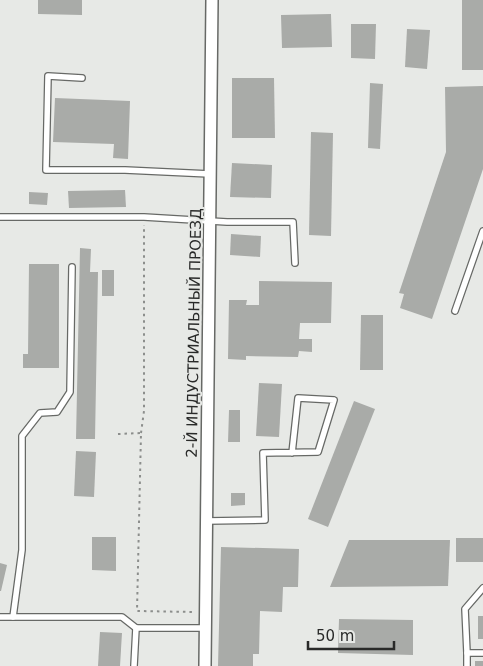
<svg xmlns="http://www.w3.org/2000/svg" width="483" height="666" font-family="'DejaVu Sans',sans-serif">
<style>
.building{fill:#a9aba8}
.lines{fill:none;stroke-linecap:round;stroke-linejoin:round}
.lane-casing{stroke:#676966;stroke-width:8}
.street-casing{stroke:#676966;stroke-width:14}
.path{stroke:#8c8e8c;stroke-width:2;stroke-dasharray:2.5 4;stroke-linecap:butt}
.lane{stroke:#fff;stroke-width:5.5}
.street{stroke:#fff;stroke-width:11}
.labels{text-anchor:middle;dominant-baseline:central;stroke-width:4;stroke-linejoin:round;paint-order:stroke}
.street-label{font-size:15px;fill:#292a29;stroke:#e7e9e6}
</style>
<rect width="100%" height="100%" fill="#e7e9e6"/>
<g class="building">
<path d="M38 0H82V15L38 14Z"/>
<rect x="462" y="0" width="21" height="70"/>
<path d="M331 14 332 47 282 48 281 15Z"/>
<path d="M351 24H376L375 59 351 58Z"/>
<path d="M407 29 430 30 427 69 405 67Z"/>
<path d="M232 78H274L275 138H232Z"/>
<path d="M370 83 383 84 380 149 368 148Z"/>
<path d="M483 86V169L432 319 400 308 404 294 399 293 446 152 445 87Z"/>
<path d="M55 98 130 101 128 159 113 158 114 144 53 142Z"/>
<path d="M311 132 333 133 331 236 309 235Z"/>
<path d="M232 163 272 165 271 198 230 197Z"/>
<path d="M125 190 126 207 69 208 68 191Z"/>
<path d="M29 192 48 193 47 205 29 204Z"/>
<path d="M231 234 261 236 260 257 230 255Z"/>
<path d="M80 248 91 249 90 272H98L95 439H76Z"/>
<path d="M29 264H59V368H23V354H28Z"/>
<rect x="102" y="270" width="12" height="26"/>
<path d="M259 281 332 282 331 323H300L299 339H312V352L299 351 298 357 246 356V360L228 359 229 300H247L246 305H259Z"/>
<path d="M361 315H383V370H360Z"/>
<path d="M259 383 282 384 279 437 256 436Z"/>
<path d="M354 401 375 409 328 527 308 519Z"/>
<path d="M229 410H240V442H228Z"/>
<path d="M76 451 96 452 94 497 74 496Z"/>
<path d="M231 493H245V505L231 506Z"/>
<path d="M92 537H116V571L92 570Z"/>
<rect x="456" y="538" width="27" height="24"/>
<path d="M349 540H450L448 586 330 587Z"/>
<path d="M221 547 299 549 298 587H283L282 612 260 611 259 654H253V666H218Z"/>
<path d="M0 563 7 565 1 591H0Z"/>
<rect x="478" y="616" width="5" height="23"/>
<path d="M339 619 413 620V655L338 653Z"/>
<path d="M100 632 122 633 120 666H98Z"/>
<rect x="475" y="661" width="8" height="5"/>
</g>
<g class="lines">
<g class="lane-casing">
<g id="lane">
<path d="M82 78 48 76 46 170H125L210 174"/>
<path d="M0 217H144L227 222H293L295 263"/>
<path d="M72 267 70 392 57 412 40 413 22 436V550L13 617H122L136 628"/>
<path d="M455 311 483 231"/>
<path d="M206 521 265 520 263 453 318 452 334 400 298 398 292 453"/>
<path d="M483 588 465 609 467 653H483"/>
<path d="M0 617H13"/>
<path d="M134 666 136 628H205"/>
<path d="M467 666V653"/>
</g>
</g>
<g class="street-casing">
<path id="street" d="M205 666 212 0"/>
</g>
<g class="path">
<path d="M141 433 144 411V225"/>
<path d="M118 434 141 433 137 611 193 612"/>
</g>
<use href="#lane" class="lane"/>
<use href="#street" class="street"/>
</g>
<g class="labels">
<g class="street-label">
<text transform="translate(194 333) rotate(-89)">2-Й ИНДУСТРИАЛЬНЫЙ ПРОЕЗД</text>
</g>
</g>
<path d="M308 641v8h86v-8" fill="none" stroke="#292a29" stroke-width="2.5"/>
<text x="316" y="641" font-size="15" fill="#292a29" stroke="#e7e9e6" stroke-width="4" paint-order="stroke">50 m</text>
</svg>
